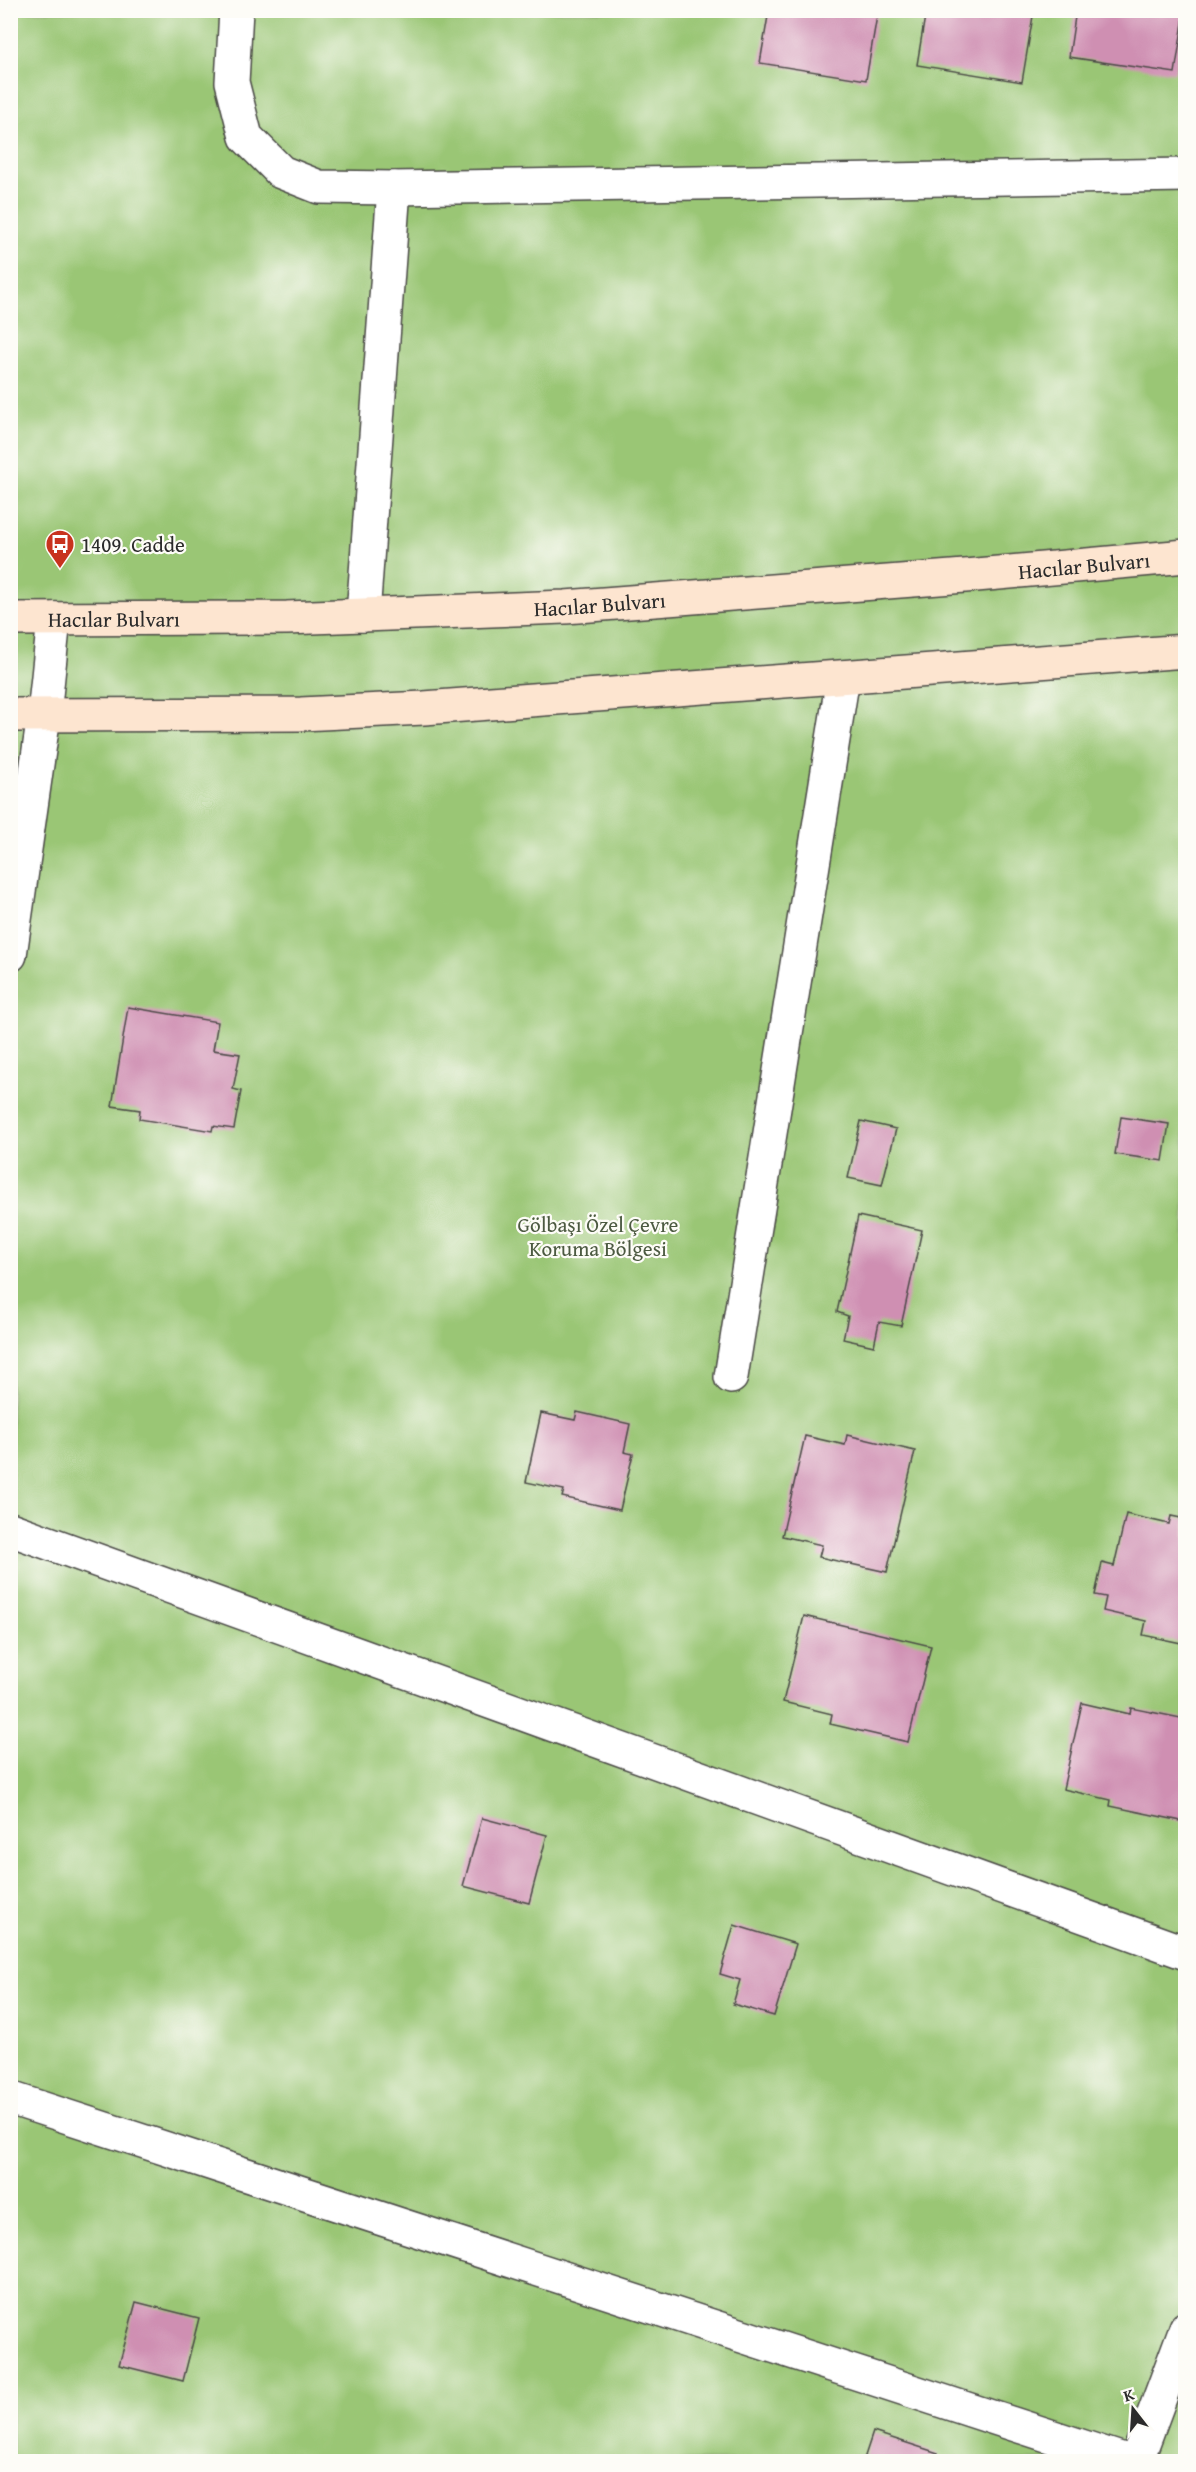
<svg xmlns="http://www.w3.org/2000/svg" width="1196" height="2472" font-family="'Gentium Book Plus',serif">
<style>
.green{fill:#9ac674;stroke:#627850;stroke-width:1.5}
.building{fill:#cf8fb2}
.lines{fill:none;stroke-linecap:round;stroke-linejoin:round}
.street-casing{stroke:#494845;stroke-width:36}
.secondary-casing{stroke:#494845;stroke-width:36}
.street{stroke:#fff;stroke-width:33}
.secondary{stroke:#fde5d0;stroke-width:33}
.labels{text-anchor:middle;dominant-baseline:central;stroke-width:4.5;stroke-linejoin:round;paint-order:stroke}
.poi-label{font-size:21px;fill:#2b2b2b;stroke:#fdfcf7;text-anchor:start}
.street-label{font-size:21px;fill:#2b2b2b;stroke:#fdfcf7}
.park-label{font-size:21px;fill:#4c5a41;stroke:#fdfcf7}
</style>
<rect width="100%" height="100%" fill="#fdfcf7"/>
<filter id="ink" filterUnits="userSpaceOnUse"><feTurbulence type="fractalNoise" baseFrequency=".0167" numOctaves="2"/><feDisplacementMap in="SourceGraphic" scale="12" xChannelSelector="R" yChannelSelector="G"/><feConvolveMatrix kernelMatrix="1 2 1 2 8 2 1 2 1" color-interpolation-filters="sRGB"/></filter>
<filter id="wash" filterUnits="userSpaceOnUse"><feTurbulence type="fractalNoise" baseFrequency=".008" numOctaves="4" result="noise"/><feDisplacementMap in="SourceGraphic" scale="24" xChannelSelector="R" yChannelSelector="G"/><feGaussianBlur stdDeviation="1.35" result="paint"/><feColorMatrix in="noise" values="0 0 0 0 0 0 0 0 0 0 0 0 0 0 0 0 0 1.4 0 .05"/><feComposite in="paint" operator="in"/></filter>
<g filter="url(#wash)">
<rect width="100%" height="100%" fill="#f5eedb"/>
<path class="green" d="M11 11H1185V2461L11 2462Z"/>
<g id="blocks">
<g class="building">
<path d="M769 10H878L866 80 760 63Z"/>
<path d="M926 10H1034L1022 82 917 65Z"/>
<path d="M1076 10H1185L1175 73 1069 57Z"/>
<path d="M128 1007 218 1022 213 1050 240 1054 233 1089 241 1091 234 1129 213 1126 212 1131 139 1119 140 1110 112 1106Z"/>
<path d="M1121 1117 1169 1124 1163 1161 1115 1154Z"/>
<path d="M861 1121 896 1129 882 1185 848 1178Z"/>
<path d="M858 1216 922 1230 901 1326 879 1322 874 1346 843 1339 848 1316 837 1312Z"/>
<path d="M577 1412 630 1424 624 1452 633 1454 620 1510 562 1497 564 1490 526 1482 541 1413 575 1420Z"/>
<path d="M847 1435 915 1451 887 1572 819 1557 822 1545 782 1536 805 1436 845 1445Z"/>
<path d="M1126 1514 1169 1524 1171 1516 1186 1519V1644L1143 1635 1146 1621 1103 1611 1106 1597 1095 1595 1102 1563 1114 1566Z"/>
<path d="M804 1616 931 1646 908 1742 830 1724 832 1714 783 1702Z"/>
<path d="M1082 1703 1130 1714 1131 1708 1186 1719V1822L1110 1806 1111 1800 1063 1789Z"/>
<path d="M482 1818 547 1835 529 1903 463 1886Z"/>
<path d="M734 1925 796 1944 774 2016 733 2004 740 1980 720 1974Z"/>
<path d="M136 2302 199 2318 183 2381 119 2365Z"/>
<path d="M873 2432 938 2453 935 2462H863Z"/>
</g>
</g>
</g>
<g filter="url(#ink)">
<use href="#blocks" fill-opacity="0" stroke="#494845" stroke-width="1.5"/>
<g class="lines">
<g class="street-casing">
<g id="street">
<path d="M236 10 232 82 246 137 281 172 319 187 394 188 1186 175"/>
<path d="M363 615 394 188"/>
<path d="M10 955 44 715 54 619"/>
<path d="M731 1377 843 677"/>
<path d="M10 1529 1186 1953"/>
<path d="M10 2098 1130 2462"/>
<path d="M1136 2462 1186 2328"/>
</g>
</g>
<g class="secondary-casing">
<g id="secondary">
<path id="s1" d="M10 619 287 618 565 607 965 576 1186 556"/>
<path d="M10 715 301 714 424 708 1186 651"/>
</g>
</g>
<use href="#street" class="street"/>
<use href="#secondary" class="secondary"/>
</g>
</g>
<defs>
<g id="bus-pin" transform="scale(1.5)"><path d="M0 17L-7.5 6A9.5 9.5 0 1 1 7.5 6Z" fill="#c8321e" stroke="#fdfcf7"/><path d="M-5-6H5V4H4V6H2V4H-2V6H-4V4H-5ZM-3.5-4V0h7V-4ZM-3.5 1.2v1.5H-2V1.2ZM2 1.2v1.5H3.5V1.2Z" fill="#fff"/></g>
</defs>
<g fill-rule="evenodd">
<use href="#bus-pin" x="60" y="544"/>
</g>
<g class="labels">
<g class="poi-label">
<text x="81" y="544">1409. Cadde</text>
</g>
<g class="street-label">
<text stroke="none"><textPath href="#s1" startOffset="1076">Hacılar Bulvarı</textPath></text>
<text stroke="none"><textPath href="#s1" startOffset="590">Hacılar Bulvarı</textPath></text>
<text stroke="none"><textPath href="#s1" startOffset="104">Hacılar Bulvarı</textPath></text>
</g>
<g class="park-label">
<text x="598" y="1224">Gölbaşı Özel Çevre<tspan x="598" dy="24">Koruma Bölgesi</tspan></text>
</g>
</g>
<rect width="1196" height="2472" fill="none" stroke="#fdfcf7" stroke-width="36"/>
<g transform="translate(1133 2409) rotate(343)" stroke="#fdfcf7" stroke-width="4.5" paint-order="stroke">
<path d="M0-4.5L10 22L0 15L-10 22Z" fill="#2b2b2b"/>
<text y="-9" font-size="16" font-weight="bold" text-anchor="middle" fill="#2b2b2b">K</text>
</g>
</svg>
